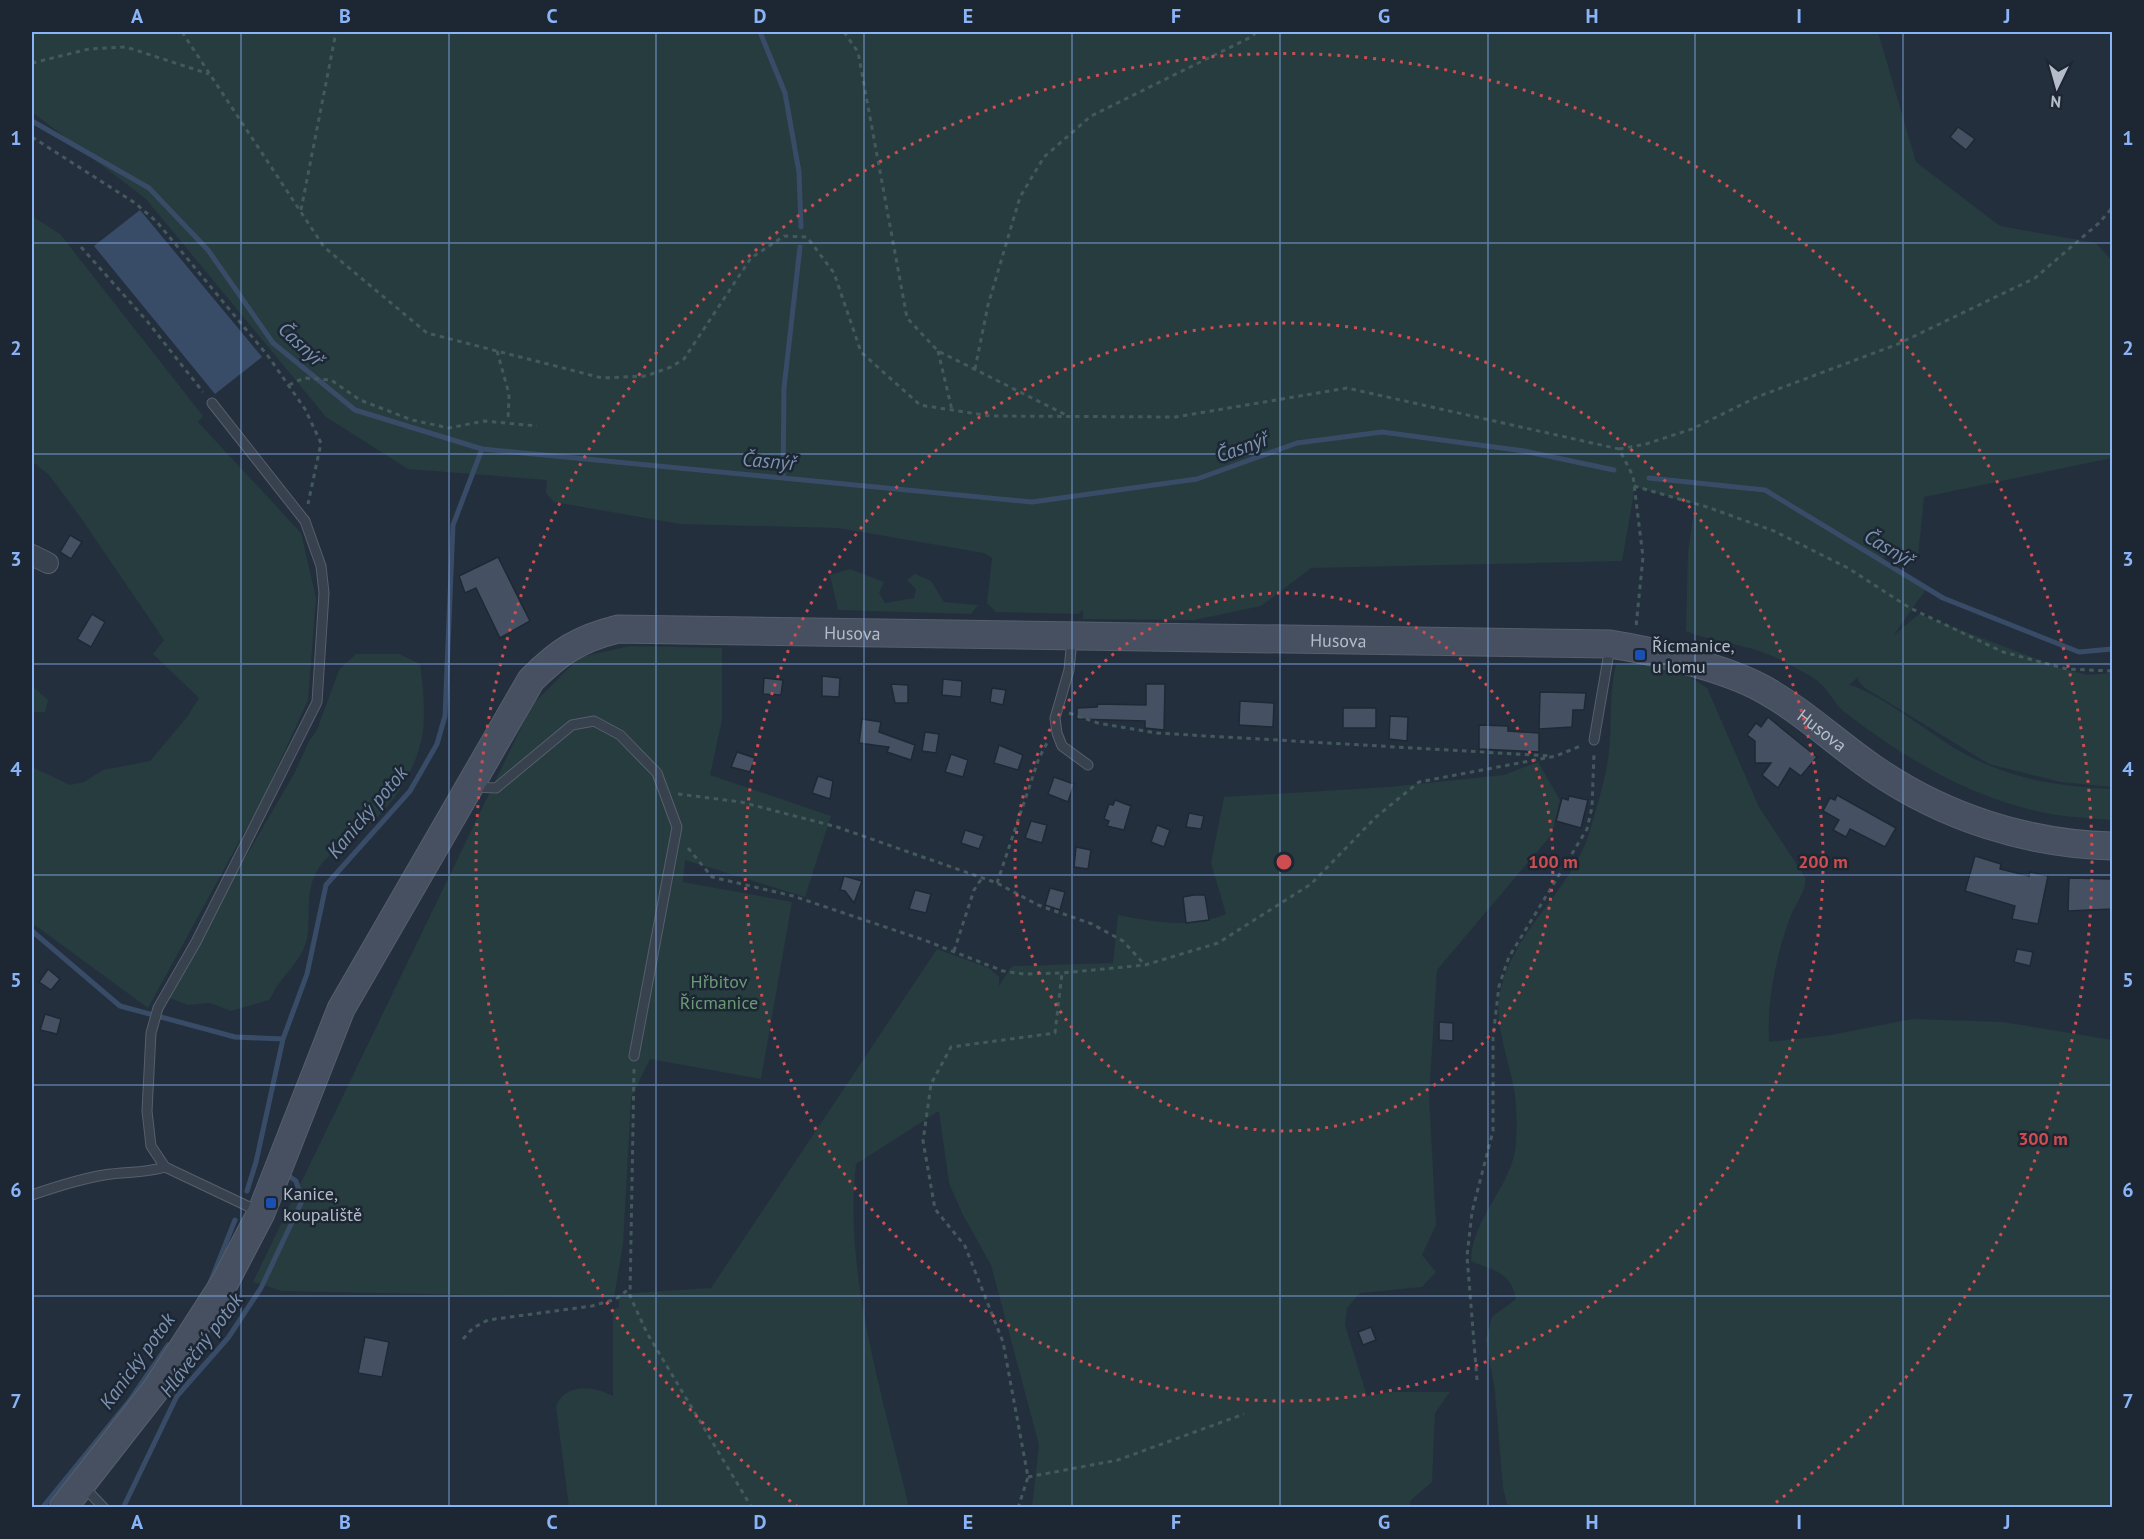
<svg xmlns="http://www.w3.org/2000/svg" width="2144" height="1539" font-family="'PT Sans',sans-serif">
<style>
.green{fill:#263c3f}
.water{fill:#394c67}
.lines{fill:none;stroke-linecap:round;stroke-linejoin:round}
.stream{stroke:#394c67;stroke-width:5}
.building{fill:#455162;stroke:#1f2835;stroke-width:1.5}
.lane-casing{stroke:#565f6c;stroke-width:11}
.street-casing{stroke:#565f6c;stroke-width:22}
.secondary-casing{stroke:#565f6c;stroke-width:29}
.path{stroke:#44595c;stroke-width:3;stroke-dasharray:4.5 4.5;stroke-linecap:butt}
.lane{stroke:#38414e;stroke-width:9}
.street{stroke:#38414e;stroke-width:20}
.secondary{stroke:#465061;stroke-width:27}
.grid{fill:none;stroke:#8ab4f8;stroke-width:1.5;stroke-opacity:0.55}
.ring{fill:none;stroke:#ce4d50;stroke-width:3;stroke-dasharray:3 6}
.transit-dot{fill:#1a4fb4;stroke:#1d2633;stroke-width:2}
.labels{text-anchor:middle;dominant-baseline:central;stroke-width:5;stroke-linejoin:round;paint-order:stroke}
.street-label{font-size:18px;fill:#b4bcc9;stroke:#1d2633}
.poi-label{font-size:18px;fill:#b4bcc9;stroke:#1d2633;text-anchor:start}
.park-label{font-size:18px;fill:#6b9a76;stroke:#1d2633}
.water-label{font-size:20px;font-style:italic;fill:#7c92b1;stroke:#1d2633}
.centre{fill:#ce4d50;stroke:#1d2633;stroke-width:3}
.ring-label{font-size:18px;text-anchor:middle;font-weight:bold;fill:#ce4d50;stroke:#1d2633;stroke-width:5;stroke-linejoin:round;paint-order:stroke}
.neatline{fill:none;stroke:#8ab4f8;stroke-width:2}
.grid-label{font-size:20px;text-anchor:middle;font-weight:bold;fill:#8ab4f8}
</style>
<rect width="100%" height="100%" fill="#242f3e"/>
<g class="green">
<path d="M32 32H1878L1916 162 2000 226 2096 243 2112 261V458L1924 497 1918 557 1882 558 1926 589 1893 636 1919 614 2063 669 2088 675 2112 673V787L2061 782 1989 764 1865 688 1859 682 1858 677 1849 685C1873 690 1928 731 1951 746 2003 778 2052 786 2112 789V820C2087 818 2061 817 2036 811 1966 795 1903 757 1847 714 1836 706 1832 696 1823 686 1814 676 1796 669 1784 662 1753 644 1718 644 1686 631L1688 552 1695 504 1635 487 1622 561 1311 568 1261 606 1194 620 1083 619V610L1078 614 996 612 987 603 992 558 984 553 838 528 680 524 554 502 546 493 547 480 408 469 326 417 146 199 32 112Z"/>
<path d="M32 216 60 234 203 416 198 422 301 533 316 598 308 700 263 798 148 1008 32 923V767L70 785 84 782 103 770 150 761 187 717 199 698 153 654 164 640 81 518 49 475 32 461Z"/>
<path d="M850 569 884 582 879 593 885 603 914 598 916 589 907 580 915 574 931 581 944 602 978 605 971 614 838 610 830 575Z"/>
<path d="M630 646 722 648V720L710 775 831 816 805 897 685 860 683 882 792 902 761 1079 650 1059 631 1098 623 1244 614 1298 282 1291 253 1282 532 705 580 657Z"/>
<path d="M356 654H399L420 664C423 683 426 718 422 737 416 770 391 809 364 829 346 842 325 854 315 875 305 896 311 917 307 938 304 956 288 971 278 985 274 989 273 995 269 1000L231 1011 210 1003 188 1005 167 997 185 962 295 772 309 741 317 730 339 670Z"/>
<path d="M1639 664 1688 676 1707 688 1759 807 1805 877C1807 891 1796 902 1791 915 1776 955 1767 999 1769 1042L1831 1035 1912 1019 2003 1022 2112 1040V1507H1508L1503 1488 1495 1391 1486 1340 1492 1317 1516 1299C1511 1272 1495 1271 1471 1261 1472 1217 1512 1187 1516 1144 1517 1127 1517 1105 1514 1089 1509 1060 1496 1030 1499 1000 1507 935 1569 895 1589 834 1596 810 1604 784 1608 759 1613 728 1608 696 1616 665Z"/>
<path d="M32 686 48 700 45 712H32Z"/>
<path d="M1538 762 1560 800 1552 834 1437 970 1429 1096 1436 1225 1422 1255 1436 1272 1422 1287 1360 1293 1347 1308 1345 1325 1367 1396 1389 1392H1450L1435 1413 1432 1482 1410 1501 1411 1507H1032L1039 1445 991 1265 962 1213 949 1183 939 1111 856 1164C843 1274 884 1400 909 1507H569L556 1406C566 1382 594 1386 613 1396V1309L619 1308V1294L711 1288 937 949 989 968 999 977V986L1012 966 1113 963 1118 915C1155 922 1190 929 1226 914L1211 863 1224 797 1389 787 1504 775Z"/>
</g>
<path class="water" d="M140 210 262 357 215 394 94 246Z"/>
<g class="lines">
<g class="stream">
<path d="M760 32 785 93 799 172 801 227"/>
<path d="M32 121 149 188 208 250 273 343 355 410 482 449 1032 502 1197 479 1297 443 1382 432 1524 451 1614 470"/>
<path d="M783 477 784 388 800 247"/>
<path d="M1649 478 1765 490 1943 598 2079 652 2112 649"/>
<path d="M32 931 120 1006 235 1037 283 1039"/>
<path d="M247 1191 256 1162 283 1039 307 974 326 885 410 791 437 744 445 716 453 525 482 449"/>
<path d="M210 1283 235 1220"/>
<path d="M42 1508 130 1400 168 1345"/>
<path d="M123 1508 177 1396 228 1338 261 1288 302 1201 296 1181 286 1174"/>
</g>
</g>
<g class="building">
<path d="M1958 127 1975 139 1966 150 1950 137Z"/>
<path d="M70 535 82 542 71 559 60 552Z"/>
<path d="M498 557 530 621 500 638 476 588 465 593 459 576Z"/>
<path d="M92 614 105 622 91 647 77 639Z"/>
<path d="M822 676 840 678 839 697 822 696Z"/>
<path d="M764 678 783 680 781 695 763 694Z"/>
<path d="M943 679 962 681 961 697 942 695Z"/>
<path d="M891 684 908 685V703H895Z"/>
<path d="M1146 684H1165L1164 730 1145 728V721L1077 719V708L1097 707 1098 704 1146 705Z"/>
<path d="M992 688 1006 690 1003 705 990 702Z"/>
<path d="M1540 692 1586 693 1584 710H1573L1572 727 1539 729Z"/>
<path d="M1240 701 1274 703 1273 727 1239 725Z"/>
<rect x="1343" y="708" width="33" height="20"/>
<path d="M1390 716 1408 717 1407 741 1389 739Z"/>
<path d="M1768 717 1817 757 1801 776 1790 768 1778 788 1762 775 1771 763H1755V741L1747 735 1756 723 1761 727Z"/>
<path d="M862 719 881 722 879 732 915 745 911 760 887 752 889 747 859 743Z"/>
<path d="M1479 725 1508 726V731L1539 733V752L1479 749Z"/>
<path d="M925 732 939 734 936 753 922 751Z"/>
<path d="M999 745 1023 755 1018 770 994 763Z"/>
<path d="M737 752 755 758 750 772 731 767Z"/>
<path d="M951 754 968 760 963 777 945 772Z"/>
<path d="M818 776 833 781 830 799 812 793Z"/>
<path d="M1054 777 1074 784 1068 802 1048 794Z"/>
<path d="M1837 795 1896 828 1885 847 1850 829 1846 837 1833 830 1839 820 1823 811 1830 798 1835 800Z"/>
<path d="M1569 796 1588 800 1581 828 1556 821 1562 798 1568 800Z"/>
<path d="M1115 800 1131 806 1124 830 1107 826 1109 821 1104 819 1109 804 1113 805Z"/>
<path d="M1189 813 1204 816 1201 829 1186 827Z"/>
<path d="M1031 821 1047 825 1042 843 1025 838Z"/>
<path d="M1157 825 1170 830 1164 847 1151 842Z"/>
<path d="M965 830 984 836 979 849 961 843Z"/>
<path d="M1076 847 1091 850 1088 869 1074 867Z"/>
<path d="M1975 856 2001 864 2000 869 2029 876 2030 872 2048 876 2038 924 2012 919 2015 906 1965 891Z"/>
<path d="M844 876 862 881 854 903 845 891 840 890Z"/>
<path d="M2069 878 2112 879V909L2068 911Z"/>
<path d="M1050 888 1065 892 1060 910 1045 905Z"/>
<path d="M915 890 931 894 926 913 909 909Z"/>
<path d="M1194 895H1205L1209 920 1186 923 1183 897Z"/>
<path d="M2017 949 2033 952 2030 966 2014 962Z"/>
<path d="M48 969 60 979 51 990 39 982Z"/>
<path d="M45 1014 61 1019 57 1034 40 1030Z"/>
<path d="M1439 1022 1453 1023V1041L1439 1040Z"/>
<path d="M1371 1327 1376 1340 1363 1345 1358 1332Z"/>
<path d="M365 1337 389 1342 382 1377 358 1373Z"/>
</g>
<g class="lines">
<g class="lane-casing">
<g id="lane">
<path d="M212 403 305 521 321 566 324 593 317 702 196 942 158 1008 151 1033 147 1111 151 1146 165 1167 260 1212"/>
<path d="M1072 640 1069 670 1055 718 1057 733 1062 746 1088 765"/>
<path d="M1594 740 1610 647"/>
<path d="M474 787 496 788 572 725 594 721 620 735 657 773 677 827 634 1056"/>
<path d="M32 1195C55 1187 80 1179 104 1175 126 1171 142 1174 165 1167"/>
<path d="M83 1486 104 1508"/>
</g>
</g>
<g class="street-casing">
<path id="street" d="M32 555 48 563"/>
</g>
<g class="secondary-casing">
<g id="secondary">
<path id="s1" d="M63 1508 156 1389 225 1282 261 1213 341 1009 531 680C559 652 578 639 618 629L1610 644C1654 651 1725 668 1763 689 1803 711 1836 743 1874 769 1944 817 2027 844 2112 846"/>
</g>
</g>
<g class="path">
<path d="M182 32 324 247 427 333 602 378 646 376 671 367 684 359 751 258 784 236 807 237 834 273 861 352 920 405 990 416 1175 417 1347 388 1619 449 1633 476 1643 557 1636 627"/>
<path d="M844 32 858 52 907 318 938 351 1066 415"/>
<path d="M32 63 89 49 126 47 209 74"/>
<path d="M32 137 135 203 157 222 268 356 305 409 321 443 308 504"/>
<path d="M301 210 336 32"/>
<path d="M81 247 147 321 203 392"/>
<path d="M497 351 509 394 508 421"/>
<path d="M938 351 952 410"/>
<path d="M975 369 988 305 1020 197 1044 157 1091 116 1253 36 1256 32"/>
<path d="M289 385 304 378 331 380 360 400 412 420 449 428 484 421 537 426"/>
<path d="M1619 449 1646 444 1692 429 1757 397 1898 344 2035 278 2099 223 2112 208"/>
<path d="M1634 486 1707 507 1774 531 1848 568 1910 608 2003 652 2067 669 2112 671"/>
<path d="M1069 713 1098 723 1156 733 1551 756"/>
<path d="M678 794 741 802 837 827 997 883 1038 905 1092 924 1123 941 1145 965"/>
<path d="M688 848 712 877 793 896 924 940 1003 971 1024 974 1062 973"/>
<path d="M997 883 1039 758 1047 743"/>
<path d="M954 951 974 890 982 878"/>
<path d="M634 1069 630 1296 647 1333 752 1508"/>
<path d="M463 1339 473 1328 488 1320 592 1306 616 1299 629 1289"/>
<path d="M1477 1380 1467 1256 1472 1212 1493 1131V1037L1499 986 1509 957 1587 829 1592 807 1594 753"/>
<path d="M1028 1477 1118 1460 1244 1414"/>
<path d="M1018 1508 1028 1477 1003 1342 965 1246 935 1209 923 1141 931 1084 951 1047 1055 1033 1062 973 1145 965 1218 943 1311 884 1376 817 1419 782 1556 756 1583 745"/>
</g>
<use href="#lane" class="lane"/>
<use href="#street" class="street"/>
<use href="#secondary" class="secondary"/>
</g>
<path class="grid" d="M241 32V1508M449 32V1508M656 32V1508M864 32V1508M1072 32V1508M1280 32V1508M1488 32V1508M1695 32V1508M1903 32V1508M32 243H2112M32 454H2112M32 664H2112M32 875H2112M32 1085H2112M32 1296H2112"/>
<g class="ring">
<circle cx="1284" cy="862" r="269"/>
<circle cx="1284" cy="862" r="539"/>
<path d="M798 1507A808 808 0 1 1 1770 1507"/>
</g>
<g class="transit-dot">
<rect x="1634" y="649" width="12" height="12" rx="3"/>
<rect x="265" y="1197" width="12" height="12" rx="3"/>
</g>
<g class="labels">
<g class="street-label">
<text stroke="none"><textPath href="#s1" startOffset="1292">Husova</textPath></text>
<text stroke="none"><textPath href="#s1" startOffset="1778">Husova</textPath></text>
<text stroke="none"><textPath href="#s1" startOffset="2282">Husova</textPath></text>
</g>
<g class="poi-label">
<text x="1652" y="645">Řícmanice,<tspan x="1652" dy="21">u lomu</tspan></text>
<text x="283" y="1193">Kanice,<tspan x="283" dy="21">koupaliště</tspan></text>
</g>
<g class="park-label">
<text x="719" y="981">Hřbitov<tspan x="719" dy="21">Řícmanice</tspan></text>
</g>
<g class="water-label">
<text transform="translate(301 344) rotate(43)">Časnýř</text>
<text transform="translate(1242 447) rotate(-20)">Časnýř</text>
<text transform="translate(769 461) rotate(5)">Časnýř</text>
<text transform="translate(1889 548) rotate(31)">Časnýř</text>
<text transform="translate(367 812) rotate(-50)">Kanický potok</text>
<text transform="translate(201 1345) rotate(-53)">Hlávečný potok</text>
<text transform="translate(137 1361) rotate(-54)">Kanický potok</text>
</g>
</g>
<circle cx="1284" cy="862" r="9" class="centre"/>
<g class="ring-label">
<text x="1553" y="868">100 m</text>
<text x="1823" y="868">200 m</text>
<text x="2043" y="1145">300 m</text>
</g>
<rect width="2144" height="1539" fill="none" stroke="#1d2633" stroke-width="66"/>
<g transform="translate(2057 87) rotate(185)" stroke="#1d2633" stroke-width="4.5" paint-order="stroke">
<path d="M0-4.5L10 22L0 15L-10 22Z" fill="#b4bcc9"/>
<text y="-9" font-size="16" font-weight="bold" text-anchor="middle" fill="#b4bcc9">N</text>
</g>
<rect x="33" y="33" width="2078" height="1473" class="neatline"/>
<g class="grid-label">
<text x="137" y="23">A</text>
<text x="345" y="23">B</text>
<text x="552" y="23">C</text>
<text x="760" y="23">D</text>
<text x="968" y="23">E</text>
<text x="1176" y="23">F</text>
<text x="1384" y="23">G</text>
<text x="1592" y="23">H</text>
<text x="1799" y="23">I</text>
<text x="2007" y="23">J</text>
<text x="16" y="145">1</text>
<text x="2128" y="145">1</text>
<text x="16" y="355">2</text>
<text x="2128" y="355">2</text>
<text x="16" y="566">3</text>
<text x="2128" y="566">3</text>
<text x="16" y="776">4</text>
<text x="2128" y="776">4</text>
<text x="16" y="987">5</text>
<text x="2128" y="987">5</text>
<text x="16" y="1197">6</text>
<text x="2128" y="1197">6</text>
<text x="16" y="1408">7</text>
<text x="2128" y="1408">7</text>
<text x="137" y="1529">A</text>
<text x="345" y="1529">B</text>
<text x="552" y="1529">C</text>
<text x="760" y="1529">D</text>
<text x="968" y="1529">E</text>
<text x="1176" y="1529">F</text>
<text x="1384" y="1529">G</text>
<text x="1592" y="1529">H</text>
<text x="1799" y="1529">I</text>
<text x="2007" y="1529">J</text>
</g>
</svg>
